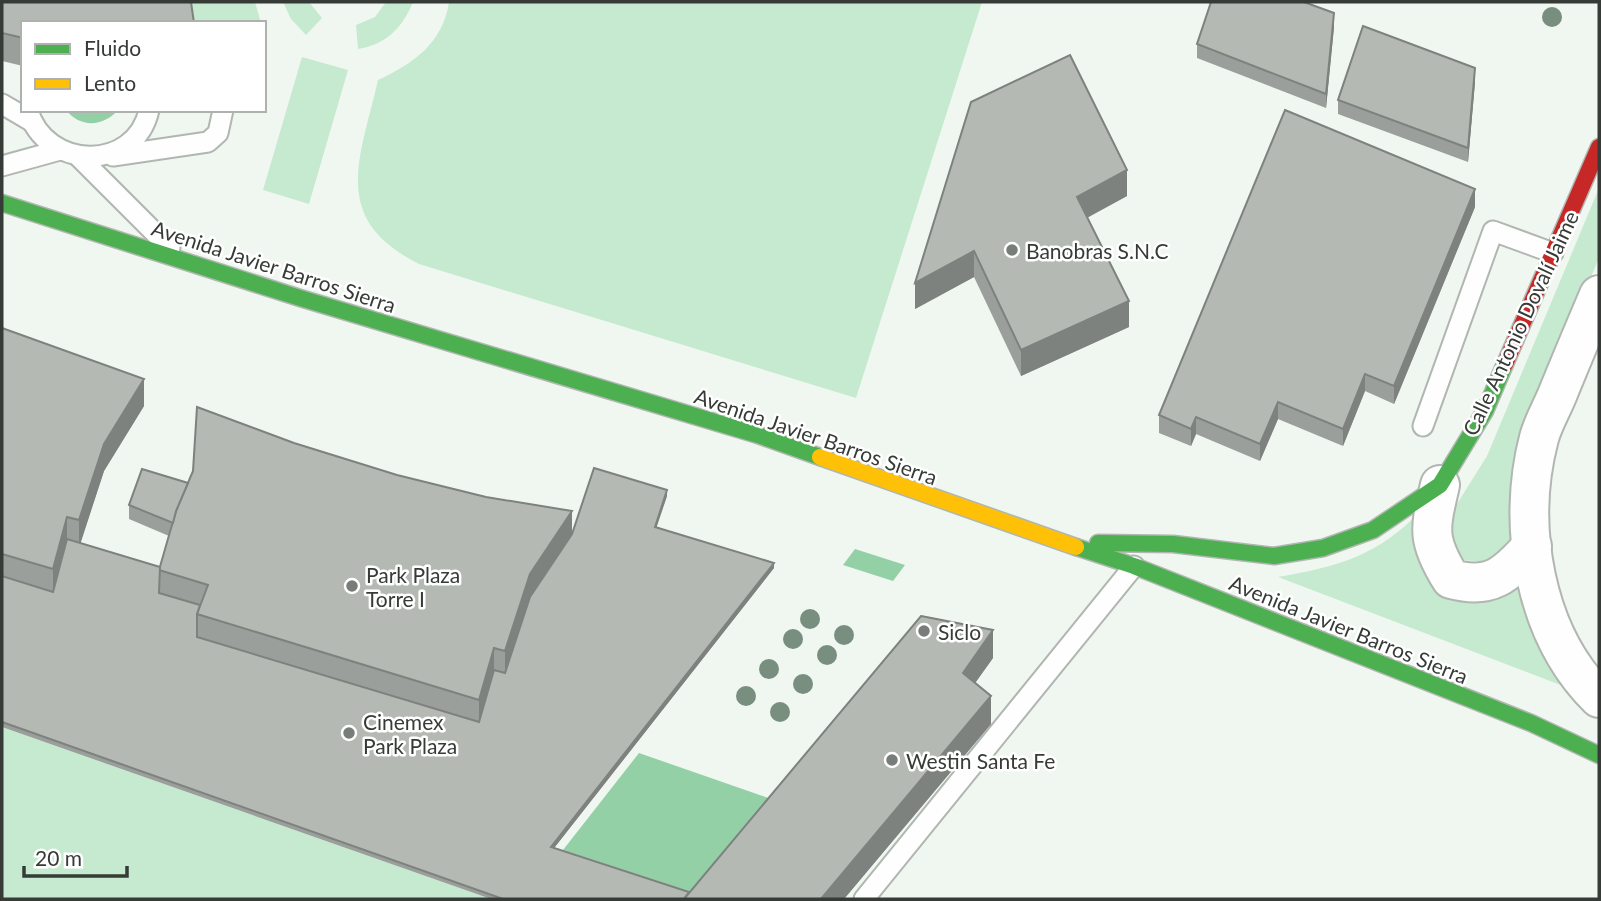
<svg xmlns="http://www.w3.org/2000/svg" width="1601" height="901" font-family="Lato,sans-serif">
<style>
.green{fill:#c6eacf}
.water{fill:#94d0a6}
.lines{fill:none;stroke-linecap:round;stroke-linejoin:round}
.lane-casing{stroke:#b1b6b1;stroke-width:23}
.street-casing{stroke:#b1b6b1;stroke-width:42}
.fast-casing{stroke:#b1b6b1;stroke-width:19}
.slow-casing{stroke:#b1b6b1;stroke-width:19}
.jam-casing{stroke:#b1b6b1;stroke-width:19}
.lane{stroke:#fdfefd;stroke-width:19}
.street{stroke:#fdfefd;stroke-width:38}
.fast{stroke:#4caf50;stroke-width:16}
.slow{stroke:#ffc107;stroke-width:16}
.jam{stroke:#c62828;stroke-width:16}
.tree{fill:#788e7f}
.wall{fill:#9b9f9b}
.shaded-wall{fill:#7e827e}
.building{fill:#b4b9b4;stroke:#7e827e;stroke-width:2}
.poi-dot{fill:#777d78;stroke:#fff;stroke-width:2.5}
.labels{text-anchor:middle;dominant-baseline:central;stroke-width:5;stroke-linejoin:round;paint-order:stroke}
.poi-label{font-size:21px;fill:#363b37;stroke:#fff;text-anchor:start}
.street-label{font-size:21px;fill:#363b37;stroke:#fff}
</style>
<rect width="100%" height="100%" fill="#f0f7f1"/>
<g class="green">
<path d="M188 2H255L261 23H190Z"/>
<path d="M283 2H309L322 18 306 35 291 19Z"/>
<path d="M386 2H413C403 27 386 45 358 49L356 25 375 17Z"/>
<path d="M449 2H982L856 398 419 264C329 219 360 159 378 80 413 64 443 43 449 2Z"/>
<path d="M302 57 348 70 309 204 263 190Z"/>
<path d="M1599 188V258L1512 465 1517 495 1514 538 1492 562 1460 560 1447 534 1450 515 1487 456Z"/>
<path d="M1423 509 1419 561 1433 585 1526 576 1571 689 1278 577C1341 566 1377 556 1423 509Z"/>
<path d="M2 727 491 899H2Z"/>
</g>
<g class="water">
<path d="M66 110H118C103 127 80 128 66 110Z"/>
<path d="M855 549 905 565 893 581 843 565Z"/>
<path d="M639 753 777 801 699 895 563 850Z"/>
</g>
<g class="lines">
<g class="lane-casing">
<g id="lane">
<path d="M2 104 31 121"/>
<path d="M28 110C45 170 135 173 149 110"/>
<path d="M113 156 208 142 218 133 223 110"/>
<path d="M79 157 170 248"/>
<path d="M2 166 60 150"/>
<path d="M1423 426 1493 231 1553 253"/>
<path d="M864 899 1134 566"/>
</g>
</g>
<g class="street-casing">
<g id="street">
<path d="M1599 295C1585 328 1571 361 1558 393 1552 408 1543 423 1539 438 1516 525 1534 634 1599 698"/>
<path d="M1440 485C1430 528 1426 539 1451 579 1491 590 1506 575 1532 546"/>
</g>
</g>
<g class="fast-casing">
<g id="fast">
<path d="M2 203 300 298 758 435 820 457"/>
<path d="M1098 543 1173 544 1274 556 1323 548 1373 530 1440 485 1485 411 1505 364"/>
<path d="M1076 547 1134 566 1531 723 1599 755"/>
</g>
</g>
<g class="slow-casing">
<path id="slow" d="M820 457 1076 547"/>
</g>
<g class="jam-casing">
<path id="jam" d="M1505 364 1599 147"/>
</g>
<use href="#lane" class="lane"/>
<use href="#street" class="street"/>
<use href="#fast" class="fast"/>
<use href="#slow" class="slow"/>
<use href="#jam" class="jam"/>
</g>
<g class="tree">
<circle cx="1552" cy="17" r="10"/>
<circle cx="810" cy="619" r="10"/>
<circle cx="844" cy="635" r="10"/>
<circle cx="793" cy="639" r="10"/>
<circle cx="827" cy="655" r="10"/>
<circle cx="769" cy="669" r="10"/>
<circle cx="803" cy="684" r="10"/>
<circle cx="746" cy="696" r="10"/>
<circle cx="780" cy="712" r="10"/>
</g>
<g class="wall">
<path d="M2 2 23 23V66L2 61Z"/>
<path d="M1334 27 1326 108 1197 58V44Z"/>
<path d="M1475 82 1468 162 1338 114V100Z"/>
<path d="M971 102 1127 196 1087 218 1129 327 1021 376 974 277 915 309Z"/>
<path d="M1475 207 1394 404 1365 391 1343 446 1278 419 1260 461 1196 434 1191 446 1159 433V415Z"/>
<path d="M2 328 144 406 104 471 80 543 160 567 169 536 129 519V505L294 443 572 534 667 496 656 527 774 568 554 848 689 892 993 658 975 683 991 724 844 899H491L2 727Z"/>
</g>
<g class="shaded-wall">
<path d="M1334 13V27L1326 108V94Z"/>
<path d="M1475 68V82L1468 162V148Z"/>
<path d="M1127 170V196L1077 223V197Z"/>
<path d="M1475 189V207L1394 404V386Z"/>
<path d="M974 251V277L915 309V283Z"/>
<path d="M1129 301V327L1021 376V350Z"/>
<path d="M1365 374V391L1343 446V429Z"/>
<path d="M144 379V406L104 471 79 548V520L104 444Z"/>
<path d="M1278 402V419L1260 461V444Z"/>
<path d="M1196 417V434L1191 446V429Z"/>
<path d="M667 490V496L655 532V527Z"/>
<path d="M572 511V539L505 679V651L530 574Z"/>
<path d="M67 517V544L53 597V569Z"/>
<path d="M774 563V568L551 852V847Z"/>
<path d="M993 630V658L963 700V673Z"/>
<path d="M494 648V675L479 727V700Z"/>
<path d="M991 696V724L844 899H821Z"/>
</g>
<g class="building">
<path d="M2 2H191L194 23H23V38L2 33Z"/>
<path d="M1211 2H1304L1334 13 1326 94 1197 44Z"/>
<path d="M1363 26 1475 68 1468 148 1338 100Z"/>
<path d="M1070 55 1127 170 1077 197 1129 301 1021 350 974 251 915 283 971 102Z"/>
<path d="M1285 110 1475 189 1394 386 1365 374 1343 429 1278 402 1260 444 1196 417 1191 429 1159 415Z"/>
<path d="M2 328 144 379 104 444 79 520 67 517 53 569 2 554Z"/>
<path d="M197 407 294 443 397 475 486 497 572 511 530 574 505 651 494 648 479 700 197 614 208 585 159 570 176 511 193 471Z"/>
<path d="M594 468 667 490 655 527 774 563 551 847 689 892 684 899H503L2 722V576L53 592 67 539 160 567 159 593 200 605 197 614V637L479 722 494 670 505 673 530 597 572 534Z"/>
<path d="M142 469 188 483 176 511 173 523 129 505Z"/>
<path d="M921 616 993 630 963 673 991 696 821 899H684Z"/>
</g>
<g class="poi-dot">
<circle cx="1012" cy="250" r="7"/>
<circle cx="352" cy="586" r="7"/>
<circle cx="924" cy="631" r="7"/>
<circle cx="349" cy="733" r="7"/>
<circle cx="892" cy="760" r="7"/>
</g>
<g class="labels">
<g class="poi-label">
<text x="1026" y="250">Banobras S.N.C</text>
<text x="366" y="574">Park Plaza<tspan x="366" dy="24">Torre I</tspan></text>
<text x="938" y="631">Siclo</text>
<text x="363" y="721">Cinemex<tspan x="363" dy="24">Park Plaza</tspan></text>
<text x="906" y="760">Westin Santa Fe</text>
</g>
<g class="street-label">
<text transform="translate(274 266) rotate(18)">Avenida Javier Barros Sierra</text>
<text transform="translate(1520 323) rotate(-65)">Calle Antonio Dovalí Jaime</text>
<text transform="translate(816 436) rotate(19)">Avenida Javier Barros Sierra</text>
<text transform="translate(1349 629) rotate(22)">Avenida Javier Barros Sierra</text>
</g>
</g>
<rect width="1601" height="901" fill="none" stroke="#363b37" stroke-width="7"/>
<rect x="21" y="21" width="245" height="91" fill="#ffffff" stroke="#afb1af" stroke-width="2"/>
<rect x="35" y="44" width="35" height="10" fill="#4caf50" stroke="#afb1af" stroke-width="2"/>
<text x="84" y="56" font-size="21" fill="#363b37">Fluido</text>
<rect x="35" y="79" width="35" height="10" fill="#ffc107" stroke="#afb1af" stroke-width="2"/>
<text x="84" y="91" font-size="21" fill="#363b37">Lento</text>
<path d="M24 866v10h103v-10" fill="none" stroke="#363b37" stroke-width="3.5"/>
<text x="35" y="866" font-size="21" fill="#363b37" stroke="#ffffff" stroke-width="5" paint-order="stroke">20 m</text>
</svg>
